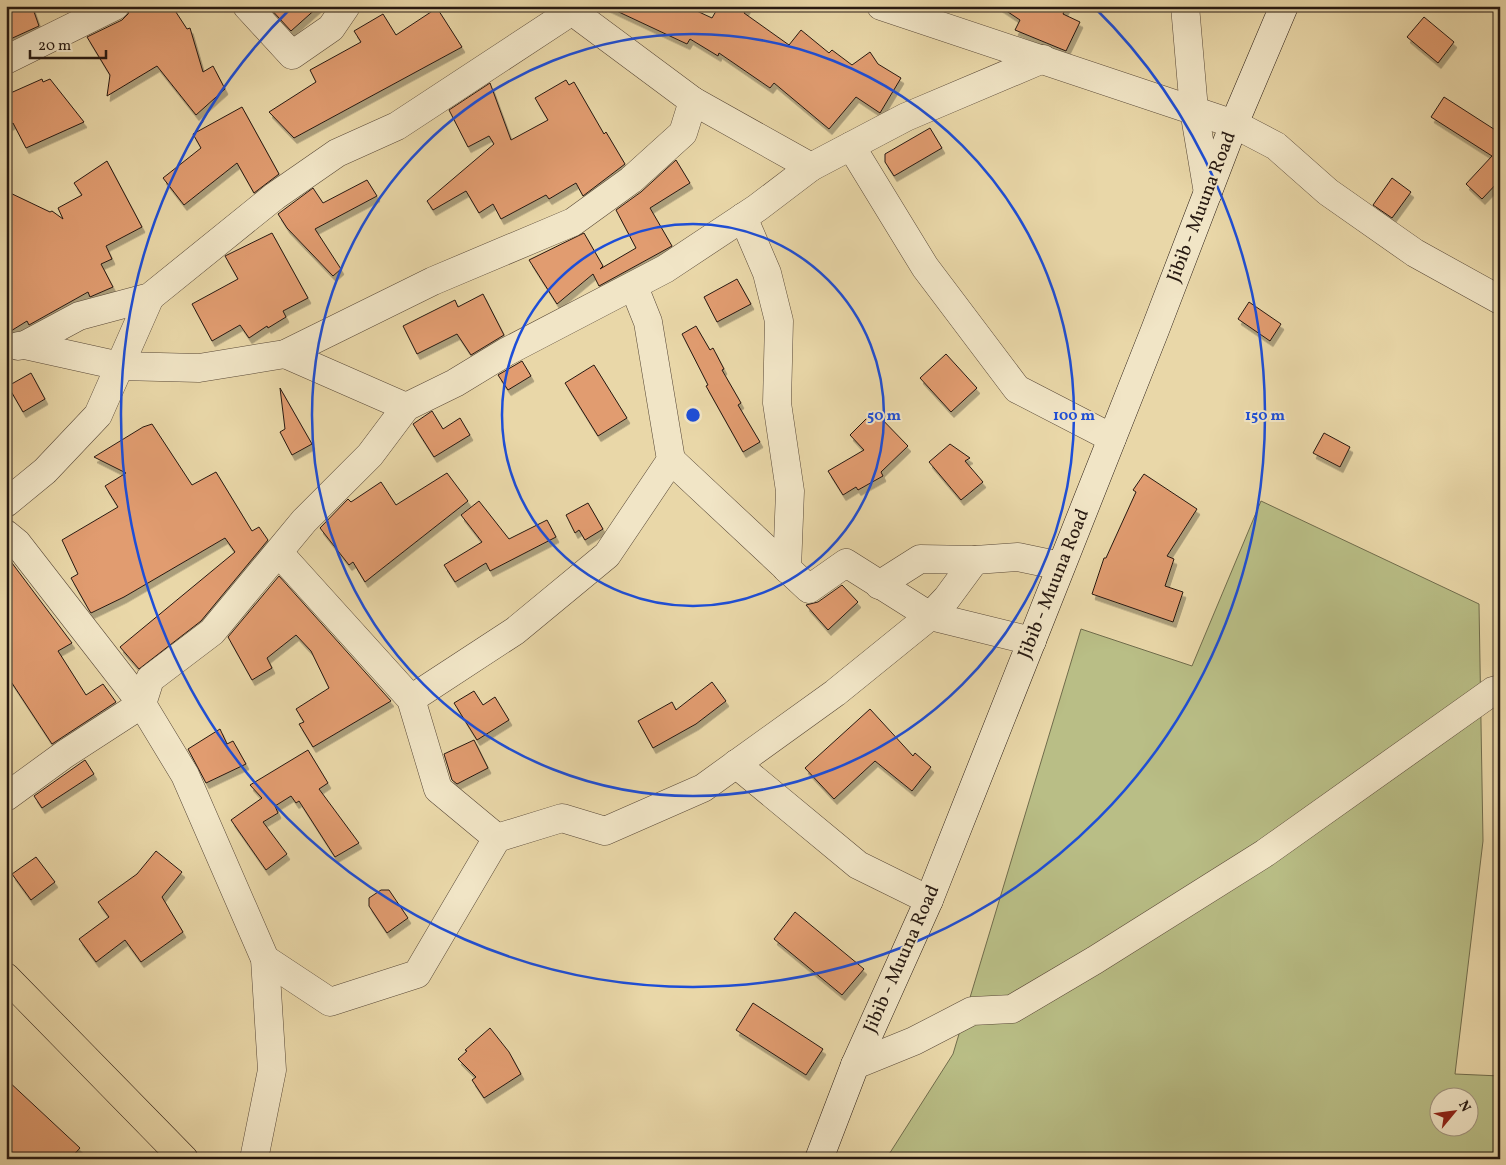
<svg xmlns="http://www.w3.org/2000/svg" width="1506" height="1165" font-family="Vollkorn,serif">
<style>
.green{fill:#b9be86;stroke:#706c4c;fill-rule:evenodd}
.building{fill:#e19c70;stroke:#271911;filter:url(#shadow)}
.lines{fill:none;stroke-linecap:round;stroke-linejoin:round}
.street-casing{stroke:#584837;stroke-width:29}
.secondary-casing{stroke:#271911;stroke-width:29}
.primary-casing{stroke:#271911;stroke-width:29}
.street{stroke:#f1e5c6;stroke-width:28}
.secondary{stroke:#f1e5c6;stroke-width:28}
.primary{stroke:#e9d7a8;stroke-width:28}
.ring{fill:none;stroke:#1d4ed8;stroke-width:2.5}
.labels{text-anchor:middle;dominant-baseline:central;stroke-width:4;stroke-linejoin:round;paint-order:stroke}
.street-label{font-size:19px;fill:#271911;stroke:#f1e5c6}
.centre{fill:#1d4ed8;stroke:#f1e5c6;stroke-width:2.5}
.ring-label{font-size:15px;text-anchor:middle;font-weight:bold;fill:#1d4ed8;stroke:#f1e5c6;stroke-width:4;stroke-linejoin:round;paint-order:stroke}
</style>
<defs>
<filter id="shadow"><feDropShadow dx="3" dy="5.5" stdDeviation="0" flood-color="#0004"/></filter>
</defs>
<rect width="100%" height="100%" fill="#e9d7a8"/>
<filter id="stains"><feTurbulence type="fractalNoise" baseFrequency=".004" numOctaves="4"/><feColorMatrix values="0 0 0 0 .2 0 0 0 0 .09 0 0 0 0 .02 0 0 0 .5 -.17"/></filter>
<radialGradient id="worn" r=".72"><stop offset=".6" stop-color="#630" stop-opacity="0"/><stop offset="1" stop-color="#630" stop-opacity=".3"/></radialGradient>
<path class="green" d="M1261 501 1479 604 1483 841 1455 1074 1500 1076V1159H886L953 1054 1081 629 1192 666ZM1438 1098H1468V1128H1438Z"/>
<g class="building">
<path d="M6 6H32L39 26 6 41Z"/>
<path d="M131 6H172L187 29 190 28 203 72 213 66 225 89 196 115 157 66 107 96 110 75 87 37 122 20 128 14Z"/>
<path d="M268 6H319L291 31Z"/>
<path d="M606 6H686L712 18 719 6H748L744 13 789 45 801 30 829 53 832 50 852 65 870 52 878 64 901 78 880 113 856 97 829 129 774 83 770 88 719 53 718 56 690 39 687 44Z"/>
<path d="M999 6H1067L1063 14 1080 22 1066 51 1015 30 1020 20Z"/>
<path d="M437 8 462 47 294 138 269 112 316 82 310 70 361 42 354 31 383 14 396 35Z"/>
<path d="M1424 17 1454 42 1438 63 1407 37Z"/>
<path d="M42 79 43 82 50 79 84 122 26 148 13 123 6 127V95Z"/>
<path d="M566 80 569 85 574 82 604 134 606 132 625 164 583 196 576 183 549 199 546 195 501 219 493 204 479 213 466 191 433 210 427 201 494 144 489 136 468 147 449 110 490 83 511 140 548 120 535 98Z"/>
<path d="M1444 97 1500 133V180L1482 199 1466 184 1492 156 1431 117Z"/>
<path d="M242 107 279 174 254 193 237 163 184 205 163 178 201 148 193 134Z"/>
<path d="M930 128 942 148 894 176 885 162V154Z"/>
<path d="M676 160 690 183 650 208 672 246 599 286 593 274 557 304 529 260 584 233 603 266 600 269 636 248 616 210 641 192Z"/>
<path d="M107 161 142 227 106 246 112 259 101 264 113 287 90 297 88 292 29 325 27 321 6 334V191L50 212 52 211 63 219 58 208 82 195 74 183Z"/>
<path d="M1392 178 1411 192 1392 218 1373 205Z"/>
<path d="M367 180 377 196 315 229 341 269 333 276 287 228 278 214 313 188 323 203Z"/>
<path d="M272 233 308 298 283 311 286 317 268 328 267 326 249 338 240 325 212 341 192 304 238 279 225 256Z"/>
<path d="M737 279 751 304 717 322 704 297Z"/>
<path d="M483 294 504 335 471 355 457 334 417 354 403 326 455 300 458 307Z"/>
<path d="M1249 302 1281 324 1270 341 1238 319Z"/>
<path d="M696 326 710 350 713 348 724 369 722 370 741 403 738 405 760 442 743 452 706 386 708 385 682 334Z"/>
<path d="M946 354 977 388 951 412 920 378Z"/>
<path d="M522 361 531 376 508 390 498 375Z"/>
<path d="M594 365 627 418 598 436 565 383Z"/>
<path d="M31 373 45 399 23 412 8 386Z"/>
<path d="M280 388 312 444 292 455 280 432 285 429Z"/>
<path d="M432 411 443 429 460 418 470 435 434 457 413 424Z"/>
<path d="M874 411 908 446 881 472 883 476 858 490 856 487 843 495 828 471 864 450 850 435Z"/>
<path d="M152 424 192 485 216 472 252 531 259 527 268 540 201 621 139 669 120 647 235 552 225 538 124 597 91 613 89 610 71 578 78 574 62 540 118 507 105 486 126 473 94 457 143 427Z"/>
<path d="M1324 433 1350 447 1340 467 1313 453Z"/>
<path d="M950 444 970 458 965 461 983 482 961 500 929 462Z"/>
<path d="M447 473 468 501 365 582 353 562 349 565 320 528 348 499 351 502 381 482 396 505Z"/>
<path d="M1144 474 1197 509 1167 556 1174 559 1165 586 1183 592 1173 622 1092 594 1104 558H1106L1136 492 1133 490Z"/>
<path d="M479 501 509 539 547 520 556 537 490 571 486 563 455 582 444 565 482 542 461 515Z"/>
<path d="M588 503 603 529 585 540 579 530 575 533 566 515Z"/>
<path d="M6 555 72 643 58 651 86 695 103 684 116 702 52 744 6 674Z"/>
<path d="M279 576 391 701 313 747 299 724 304 722 296 709 329 688 311 651 296 635 267 658 272 668 252 680 228 637Z"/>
<path d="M842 585 858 602 828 630 806 605 818 602Z"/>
<path d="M712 682 726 701 696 724 653 748 638 721 672 702 676 710Z"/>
<path d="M474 691 483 705 495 697 509 720 477 740 454 703Z"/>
<path d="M870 709 913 756 915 753 931 767 912 791 875 761 834 799 805 768Z"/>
<path d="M220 729 227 744 233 741 246 764 206 783 188 749Z"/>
<path d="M474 740 488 768 457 784 452 780 444 754Z"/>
<path d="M308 750 328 783 319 789 359 843 335 857 299 801 296 803 291 796 275 806 278 813 263 822 287 854 266 870 231 820 262 798 250 785Z"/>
<path d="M85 760 94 774 42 808 34 796Z"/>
<path d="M156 851 182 872 162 897 183 932 141 962 125 940 96 962 79 939 109 917 98 902 137 874Z"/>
<path d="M36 857 55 882 31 900 12 874Z"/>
<path d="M381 890H389L408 918 387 933 369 906V898Z"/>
<path d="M795 912 864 969 842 995 774 939Z"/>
<path d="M753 1003 823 1049 806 1075 736 1030Z"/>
<path d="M490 1028 509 1052 521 1074 484 1098 472 1080 476 1077 458 1059 467 1051 465 1050Z"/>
<path d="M6 1079 80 1148 70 1159H6Z"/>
</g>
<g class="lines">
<g class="street-casing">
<g id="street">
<path d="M247 6 292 55 331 28 346 6"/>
<path d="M881 6 1234 124 1276 146 1328 192 1415 253 1500 300"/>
<path d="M1185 6 1194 110 1208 193"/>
<path d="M572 11 693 101 811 167"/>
<path d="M6 60 115 6"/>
<path d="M851 146 925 267 1017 389 1112 438"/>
<path d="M743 217 767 273 779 321 777 403 790 491 787 569"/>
<path d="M25 345 120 366 199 368 285 354 433 281 573 222 631 180 683 133 693 101"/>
<path d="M18 346 25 345 79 316 150 297 275 196 337 153 397 126 572 11 573 6"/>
<path d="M285 354 406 407"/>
<path d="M671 460 809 589 846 563 930 616 947 598 975 560"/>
<path d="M6 503 45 471 98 415 150 297"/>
<path d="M6 534 17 543 142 704 185 775 265 959 272 1070 254 1159"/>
<path d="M279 553 411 699 438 789 497 838"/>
<path d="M879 585 920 559 975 560 1018 557 1061 566"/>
<path d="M411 699 515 631 607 555 671 460 648 322 634 287"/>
<path d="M736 764 858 865 929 900"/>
<path d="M6 797 65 754 142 704 150 679 212 632 304 521 370 455 406 407 455 383 506 352 665 269 757 208 811 167 906 117 1043 59"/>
<path d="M265 959 330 1002 417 974 497 838 562 818 605 831 703 788 835 693 930 616 1032 641"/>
<path d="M855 1065 914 1041 972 1011 1012 1009 1095 960 1265 853 1493 691 1500 689"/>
</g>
</g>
<g class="secondary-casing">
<path id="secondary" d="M819 1159 855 1065 929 900 1155 330 1234 124 1284 6"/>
</g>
<g class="primary-casing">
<path id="primary" d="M6 977 184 1159"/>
</g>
<use href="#street" class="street"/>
<use href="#secondary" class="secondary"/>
<use href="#primary" class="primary"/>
</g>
<g class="ring">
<circle cx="693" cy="415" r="191"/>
<circle cx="693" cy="415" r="381"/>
<path d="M1094 7A572 572 0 1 1 292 7"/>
</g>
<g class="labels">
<g class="street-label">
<text transform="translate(1202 207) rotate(-69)">Jibib - Muuna Road</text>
<text transform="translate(1054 584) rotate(-68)">Jibib - Muuna Road</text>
<text transform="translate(902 959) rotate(-66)">Jibib - Muuna Road</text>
</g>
</g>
<circle cx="693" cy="415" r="8" class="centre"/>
<g class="ring-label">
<text x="884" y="420">50 m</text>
<text x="1074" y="420">100 m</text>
<text x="1265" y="420">150 m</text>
</g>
<rect width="1506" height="1165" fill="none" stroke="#e9d7a8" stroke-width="25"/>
<rect x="8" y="8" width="1491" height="1150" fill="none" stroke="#271911" stroke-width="2.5"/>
<rect x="12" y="12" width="1481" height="1140" fill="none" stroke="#271911"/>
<g transform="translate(1454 1112) rotate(61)"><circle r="24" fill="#f1e5c6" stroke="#a0937e"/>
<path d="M0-4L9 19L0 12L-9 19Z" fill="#8f2418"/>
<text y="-8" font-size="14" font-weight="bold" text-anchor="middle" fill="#271911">N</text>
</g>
<path d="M30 50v8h76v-8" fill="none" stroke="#271911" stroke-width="2.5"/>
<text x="38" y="50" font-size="15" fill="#271911" stroke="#f1e5c6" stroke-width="4" paint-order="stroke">20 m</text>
<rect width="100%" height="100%" filter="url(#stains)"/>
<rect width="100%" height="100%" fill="url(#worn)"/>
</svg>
